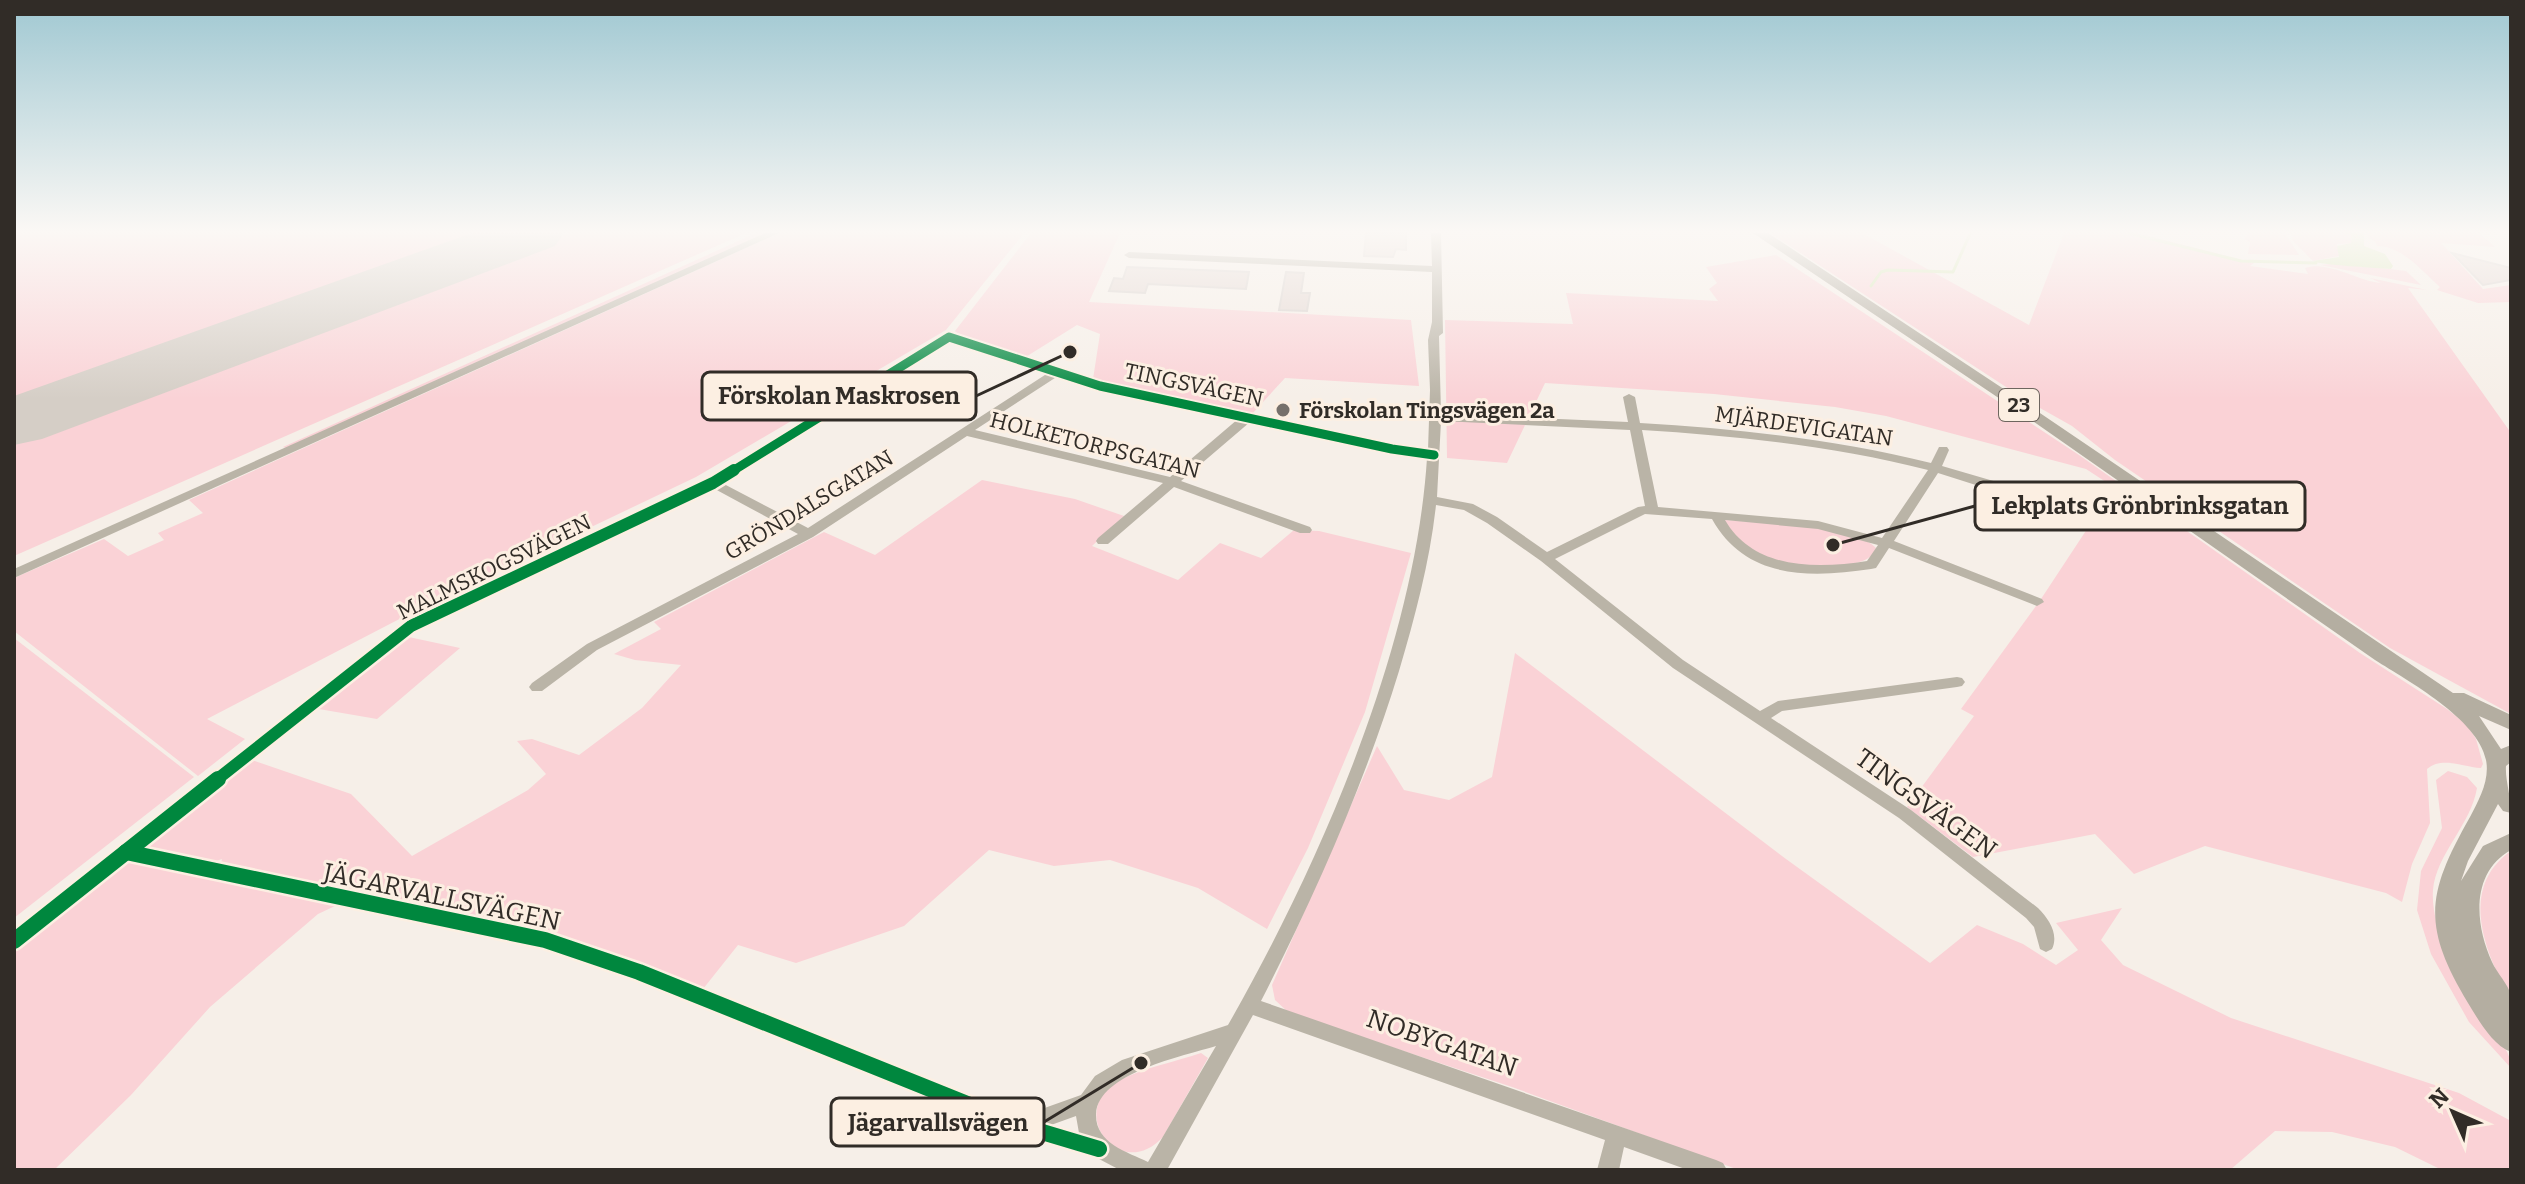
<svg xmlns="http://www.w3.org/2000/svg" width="2525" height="1184" font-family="Bitter,serif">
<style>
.green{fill:#fad2d6}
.water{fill:#d4e7b2}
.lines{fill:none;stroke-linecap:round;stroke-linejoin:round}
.stream{stroke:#d4e7b2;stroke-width:3}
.runway{fill:#d5cec6;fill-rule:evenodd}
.building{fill:#e3d6d1;stroke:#d6cfcb;stroke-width:2}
.minor{fill:#bab4a7;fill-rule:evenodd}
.major{fill:#b4aea1;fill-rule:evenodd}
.cycleway-far2-casing{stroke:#fcefe2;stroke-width:13}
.cycleway-far1-casing{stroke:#fcefe2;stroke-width:17}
.cycleway-casing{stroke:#fcefe2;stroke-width:21}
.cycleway-far2{stroke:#00873e;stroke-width:9}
.cycleway-far1{stroke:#00873e;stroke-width:12}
.cycleway{stroke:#00873e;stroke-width:16}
.poi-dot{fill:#76706b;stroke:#fcefe2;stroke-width:3}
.labels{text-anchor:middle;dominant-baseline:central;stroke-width:6;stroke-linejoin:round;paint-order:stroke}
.shield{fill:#fcefe2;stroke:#6e665f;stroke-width:2}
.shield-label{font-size:20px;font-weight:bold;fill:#312c27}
.street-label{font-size:22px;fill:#312c27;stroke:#fcefe2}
.poi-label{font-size:22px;font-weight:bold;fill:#312c27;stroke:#fcefe2;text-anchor:start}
.near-street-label{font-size:26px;fill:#312c27;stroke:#fcefe2}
.leader{fill:none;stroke:#312c27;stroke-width:3}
.callout-dot{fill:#312c27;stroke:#fcefe2;stroke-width:3}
.callout{fill:#fcefe2;stroke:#312c27;stroke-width:3}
.callout-label{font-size:24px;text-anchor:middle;font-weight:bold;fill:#312c27}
</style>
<rect width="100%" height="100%" fill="#f6efe8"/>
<g class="green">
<path d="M14 233H499L14 406Z"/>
<path d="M570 233H746L14 556V438Z"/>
<path d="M756 233H769L289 449 283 447Z"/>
<path d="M779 233H1024L946 330 696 477 411 613 207 719 245 739 198 776 14 631V578L104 539 128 556 164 540 158 533 203 513 189 500Z"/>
<path d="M1031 233H1120L1089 302 1411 320 1419 386 1285 378 1252 414 1093 379 1100 334 1077 325 1024 358 959 335 955 331Z"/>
<path d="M1770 233H1862L2029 325 2064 233H2137L2254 263 2250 266 2308 274 2305 268C2329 260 2357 281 2381 283L2370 278 2427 290 2408 288 2511 433V714L2390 648 2115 460 2072 426 2026 400Z"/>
<path d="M2249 233H2285L2299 255 2248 254 2250 242 2244 239Z"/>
<path d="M2291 233H2344L2352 236 2351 243 2337 244 2339 256 2313 261 2293 241Z"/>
<path d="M2367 233H2479L2495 247 2441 243 2483 289 2511 285V302L2478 303 2437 290 2440 287C2422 271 2402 246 2377 246L2375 241 2368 238Z"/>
<path d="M1776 255 2079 455 2360 653 2447 709 2467 725 2476 739 2483 764 2481 768C2463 767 2442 756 2427 769L2430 823 2412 864 2402 902 2386 893 2205 846 2134 874 2095 834 1973 857 1907 807 1974 716 1961 709 2041 599 2093 520 2110 530H2119L2123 525 2117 520 2132 499 2086 469 1886 416 1835 407 1714 394 1545 383 1507 463 1447 458 1445 320 1573 324 1566 293 1718 301 1709 289 1717 283 1706 267Z"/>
<path d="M2338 263 2406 271 2421 285 2320 265Z"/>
<path d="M982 480 1075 499 1124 516 1092 546 1178 580 1220 543 1261 558 1294 530 1319 531 1411 553 1365 712 1308 848 1267 929 1198 888 1110 860 1054 866 989 850 904 926 796 963 738 945 703 989 548 933 220 868 222 859 207 864 146 850 145 845 249 759 351 794 412 856 528 790 546 774 517 741 532 739 579 755 642 708 681 665 635 660 614 654 661 629 654 622 824 532 875 555Z"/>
<path d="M1724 520C1755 522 1857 526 1876 548 1868 576 1787 566 1765 557 1748 550 1733 535 1724 520Z"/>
<path d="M404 636 460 648 377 719 313 708Z"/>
<path d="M14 638 194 777 14 918Z"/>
<path d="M1515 653 1786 859 1930 963 1977 925 2023 944 2056 965 2078 950 2056 923 2122 908 2101 940 2123 965 2231 1018 2459 1093 2511 1121V1170H2442L2395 1147 2332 1132 2275 1131 2230 1170H1739L1512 1087 1289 1013 1275 1000 1272 985 1377 746 1404 790 1449 800 1492 777Z"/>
<path d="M2448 771 2467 777 2477 788C2471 825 2436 854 2433 890 2430 930 2462 989 2484 1022 2494 1038 2511 1047 2511 1068L2469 1022 2431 954 2417 910 2421 871 2442 828 2436 780Z"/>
<path d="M2511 851V1000C2486 955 2457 888 2511 851Z"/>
<path d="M125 857 351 903 335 906 318 914 210 1007 131 1095 54 1170H14V946Z"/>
<path d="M1201 1053 1208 1058 1163 1137C1119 1184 1066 1111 1118 1081 1142 1068 1175 1062 1201 1053Z"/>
</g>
<path class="water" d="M2344 233H2364V246L2385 254 2393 266 2391 269C2378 268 2319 265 2313 261L2339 257 2337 246 2351 243 2352 236Z"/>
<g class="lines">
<g class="stream">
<path d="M2128 233 2241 261 2316 263"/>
<path d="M1871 286 1881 272 1888 270 1953 272 1970 234"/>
</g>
<path class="runway" d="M472 233H564L555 246 42 439 14 445V396Z"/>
</g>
<g class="building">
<path d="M1366 233H1406V250L1396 249 1393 257 1364 256Z"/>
<path d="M2452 253 2511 268V280L2483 285Z"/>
<path d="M1127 267 1249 272 1246 289 1148 284 1145 293 1109 291 1114 278 1123 279Z"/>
<path d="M1286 272 1304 273 1301 293H1310L1307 311 1279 310Z"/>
</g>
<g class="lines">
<g class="minor">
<path d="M765 233H779L14 578V569Z"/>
<path d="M1431 233H1441L1443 333 1439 336 1441 414 1628 422 1623 397 1629 394 1635 397 1640 423C1739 429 1835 439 1931 463L1939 447H1947L1949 450 1942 466 2014 487 2115 520 2117 523 2115 526H2105L1938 473 1894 541 2042 599 2044 602 2037 606 1889 548 1876 568 1871 569C1811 578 1746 580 1712 519L1645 514 1555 559 1683 660 1760 711 1778 701 1957 677 1962 678 1965 682 1962 686 1957 687 1782 711 1771 718 1911 810 2038 908C2049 919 2059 934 2052 949L2046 952 2040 949 2034 927 2026 918 1899 818 1673 668 1541 561 1487 523 1464 510 1436 505C1430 561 1415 617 1399 671 1364 785 1315 895 1261 1001L1716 1160 1723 1163 1727 1170H1688L1624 1147 1619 1170H1597L1605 1140 1253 1015 1167 1170H1120L1099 1159 1022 1135 633 978 545 947 129 859 20 946 14 949V931L406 623 709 480 945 335H953L1103 383 1392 445 1428 450 1430 390 1428 340 1432 322V272L1129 258 1124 255 1129 252 1432 266ZM950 341 1048 373 808 528 722 483ZM1058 376 1100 389 1238 419 1170 477 975 430ZM1441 421 1630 430 1645 506 1638 507 1547 552 1497 517 1473 504 1437 497ZM1250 422 1392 453 1427 458C1415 646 1321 862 1228 1025L1122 1060 1095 1076 1081 1095 1022 1116 646 966 545 933 142 849 416 629 713 488 798 534 587 644 532 683 529 687 532 691H542L597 650 813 537 967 436 1163 483 1098 538 1096 541 1098 544H1108L1174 487 1300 533H1310L1312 530 1310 527 1181 481ZM1642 430C1738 436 1834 446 1928 470L1882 538 1818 521 1658 507ZM1725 520 1818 529 1878 545 1867 561C1817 569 1754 570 1725 520ZM1216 1046 1148 1162C1127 1152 1095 1143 1096 1114 1098 1073 1184 1056 1216 1046ZM1076 1116 1079 1133 1051 1125Z"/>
</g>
<path class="major" d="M1753 233H1768L2034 409 2453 693H2464L2511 715V730L2479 716 2501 749 2511 745V762L2506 766C2505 780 2511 796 2511 813L2503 811 2498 804 2468 861 2461 881 2483 846 2511 833V850C2470 873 2475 925 2492 962 2497 973 2508 984 2511 995 2516 1011 2511 1035 2511 1052 2492 1045 2478 1019 2468 1003 2421 925 2427 893 2470 817 2479 800 2490 780 2486 760 2478 719 2408 681 2375 660L2024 415Z"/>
<g class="cycleway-far2-casing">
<path id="cycleway-far2" d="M731 472 949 337 1100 386 1392 449 1434 455"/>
</g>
<g class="cycleway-far1-casing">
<path id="cycleway-far1" d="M215 781 411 626 713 483 734 470"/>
</g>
<g class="cycleway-casing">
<g id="cycleway">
<path d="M126 852 545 940 639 972 1022 1126 1099 1149"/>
<path d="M14 941 218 779"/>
</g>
</g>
<use href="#cycleway-far2" class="cycleway-far2"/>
<use href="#cycleway-far1" class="cycleway-far1"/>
<use href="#cycleway" class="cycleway"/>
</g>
<linearGradient id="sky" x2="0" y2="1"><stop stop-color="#a0c8d2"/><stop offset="0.58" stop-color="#fbf8f5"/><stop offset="1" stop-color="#fbf8f5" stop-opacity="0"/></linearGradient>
<rect width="2525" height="399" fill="url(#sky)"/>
<circle class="poi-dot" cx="1283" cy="410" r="8"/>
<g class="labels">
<rect class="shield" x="1999" y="389" width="40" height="32" rx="6"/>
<g class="shield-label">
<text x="2019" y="405">23</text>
</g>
<g class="street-label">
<text transform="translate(1194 385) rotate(12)">TINGSVÄGEN</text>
<text transform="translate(1804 426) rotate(8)">MJÄRDEVIGATAN</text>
<text transform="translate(1095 445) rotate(14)">HOLKETORPSGATAN</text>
<text transform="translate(809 505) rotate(-31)">GRÖNDALSGATAN</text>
<text transform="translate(494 567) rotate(-26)">MALMSKOGSVÄGEN</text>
</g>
<g class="poi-label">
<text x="1299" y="410">Förskolan Tingsvägen 2a</text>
</g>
<g class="near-street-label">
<text transform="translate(1926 804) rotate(36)">TINGSVÄGEN</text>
<text transform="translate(442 897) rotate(12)">JÄGARVALLSVÄGEN</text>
<text transform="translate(1442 1043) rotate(19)">NOBYGATAN</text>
</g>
</g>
<path class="leader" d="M1070 352L976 396M1833 545L1975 506M1141 1063L1044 1122"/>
<g class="callout-dot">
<circle cx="1070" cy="352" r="8"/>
<circle cx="1833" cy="545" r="8"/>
<circle cx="1141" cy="1063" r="8"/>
</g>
<g class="callout">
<rect x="702" y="372" width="274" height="48" rx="8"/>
<rect x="1975" y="482" width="330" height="48" rx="8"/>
<rect x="831" y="1098" width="213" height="48" rx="8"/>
</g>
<g class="callout-label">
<text x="839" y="404">Förskolan Maskrosen</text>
<text x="2140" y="514">Lekplats Grönbrinksgatan</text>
<text x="938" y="1131">Jägarvallsvägen</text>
</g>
<rect width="2525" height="1184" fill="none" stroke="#312c27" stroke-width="32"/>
<g transform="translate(2453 1112) rotate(315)" stroke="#fcefe2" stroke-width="6" paint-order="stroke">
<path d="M0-6L14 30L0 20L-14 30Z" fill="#312c27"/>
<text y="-12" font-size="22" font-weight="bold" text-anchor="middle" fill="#312c27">N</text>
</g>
</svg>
